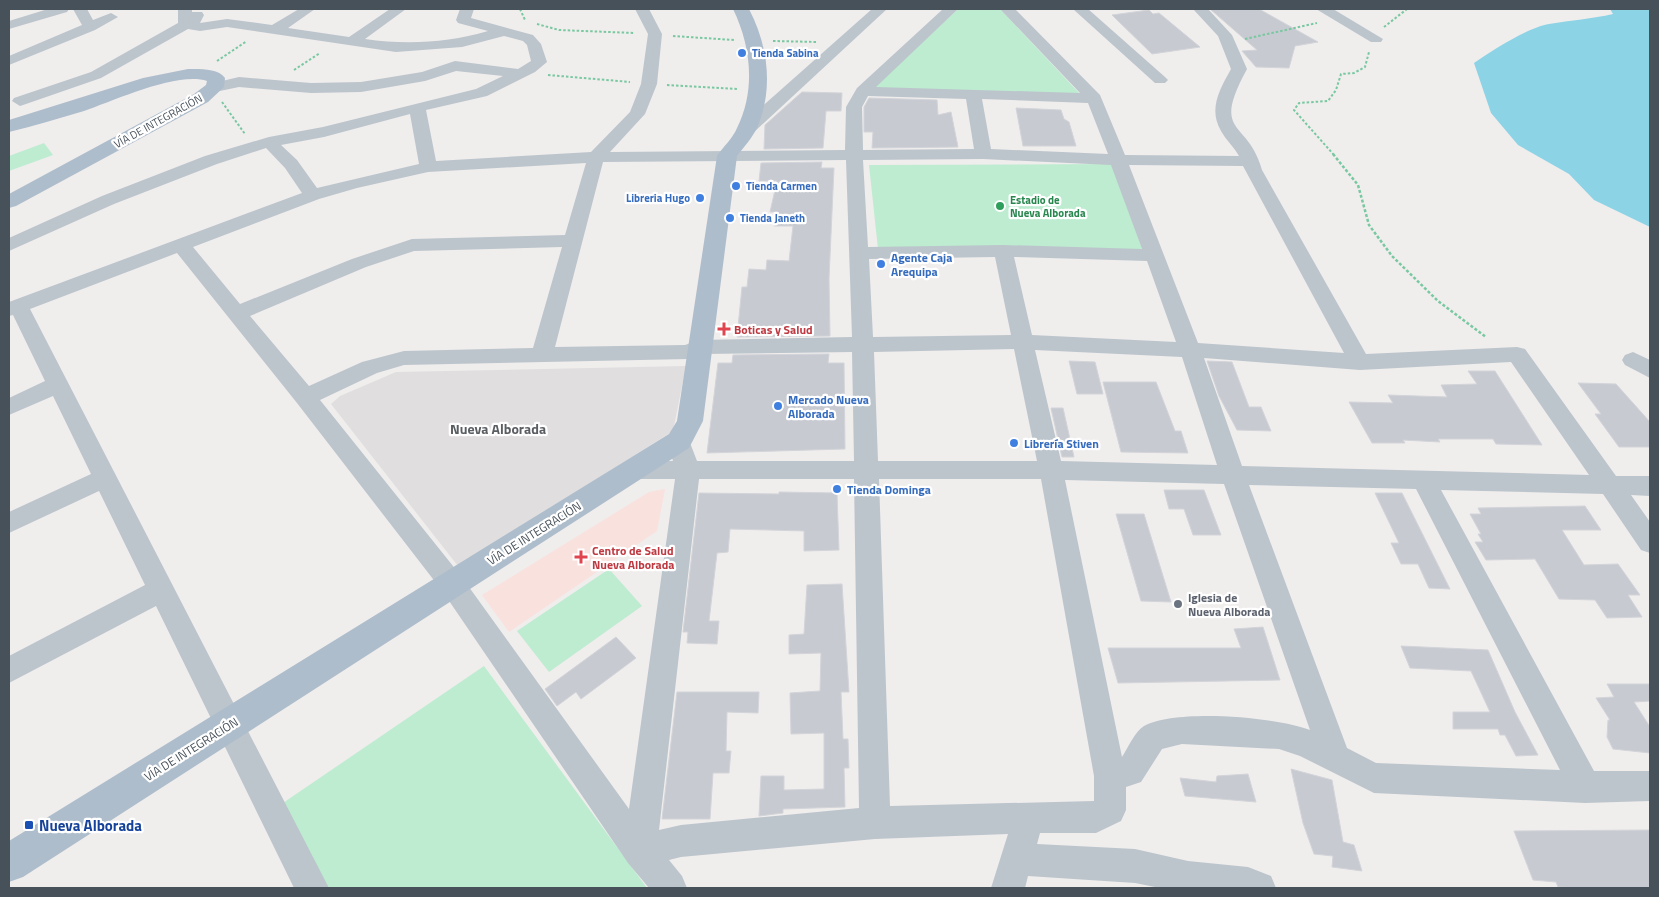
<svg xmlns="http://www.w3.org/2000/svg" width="1659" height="897" font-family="'Titillium Web',sans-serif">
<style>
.education{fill:#e1dedf}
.medical{fill:#f9e1de}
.green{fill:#bdecd0}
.water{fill:#8dd3e6}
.building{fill:#c7cad0;stroke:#d2d4d9}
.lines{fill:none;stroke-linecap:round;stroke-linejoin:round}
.path-far1{stroke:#78c8a0;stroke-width:2;stroke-dasharray:2.5 2;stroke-linecap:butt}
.path{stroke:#78c8a0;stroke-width:2.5;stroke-dasharray:3 2;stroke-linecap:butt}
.minor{fill:#bcc5cc;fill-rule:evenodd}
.major{fill:#aebdcb;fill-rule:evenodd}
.shop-dot{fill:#3f7fe0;stroke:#fff;stroke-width:2}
.leisure-dot{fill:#2e9e5b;stroke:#fff;stroke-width:2}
.health-dot{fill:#e0444e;stroke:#fff;stroke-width:2}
.worship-dot{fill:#6b7280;stroke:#fff;stroke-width:2}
.transit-dot{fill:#1a4fb4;stroke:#fff;stroke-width:2}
.labels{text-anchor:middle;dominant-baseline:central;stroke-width:4.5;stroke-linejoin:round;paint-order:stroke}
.far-shop-label{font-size:11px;font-weight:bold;fill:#366cbe;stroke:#fff;text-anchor:start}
.far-street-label{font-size:11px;fill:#47515a;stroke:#fff}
.far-leisure-label{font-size:11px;font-weight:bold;fill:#27864d;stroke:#fff;text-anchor:start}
.shop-label{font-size:12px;font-weight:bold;fill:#366cbe;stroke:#fff;text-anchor:start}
.health-label{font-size:12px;font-weight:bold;fill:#be3a42;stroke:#fff;text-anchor:start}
.street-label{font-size:12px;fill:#47515a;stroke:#fff}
.worship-label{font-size:12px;font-weight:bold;fill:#5b616d;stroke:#fff;text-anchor:start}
.neighbourhood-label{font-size:14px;font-weight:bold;fill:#5a5e62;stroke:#fff}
.near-transit-label{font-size:15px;font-weight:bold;fill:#164399;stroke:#fff;text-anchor:start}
</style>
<rect width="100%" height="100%" fill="#f0eded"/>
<path class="education" d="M686 366 673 431 458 566 331 404 340 396 396 372Z"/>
<path class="medical" d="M665 489 657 531 509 632 482 595 649 492Z"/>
<g class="green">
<path d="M958 9H1000L1081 95 873 88Z"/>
<path d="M44 143 53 155 9 171V156Z"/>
<path d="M1112 164 1142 249H878L869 165Z"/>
<path d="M609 569 642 606 549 672 517 631Z"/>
<path d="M484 666 647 888H323L280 805Z"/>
</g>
<path class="water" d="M1610 9H1650V227L1594 200 1569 174 1518 145 1491 113 1474 63C1491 51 1529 27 1549 24 1571 20 1592 19 1613 14Z"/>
<g class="building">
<path d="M1210 9H1259L1318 42 1295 46 1289 68 1256 67 1242 51 1257 50Z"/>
<path d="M1149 10 1153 14 1159 13 1200 47 1152 54 1112 15Z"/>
<path d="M802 92 842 93 841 111H826L823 148 764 149 765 125Z"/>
<path d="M869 98 937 100 938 115 951 112 958 147 872 148 873 132H864V107Z"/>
<path d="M1016 108 1061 110 1064 119 1069 122 1076 146H1023Z"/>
<path d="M822 162 821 168H834L829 279 830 336 737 337 742 287H747L749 269 766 270 767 260 789 261 793 226H774L776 212H770L777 181H759L761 163Z"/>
<path d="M829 354 828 363H844L845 449 707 453 718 363H732L733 355Z"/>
<path d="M1069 361 1095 362 1103 394H1077Z"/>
<path d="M1207 361 1232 362 1249 407H1261L1271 431 1237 430 1219 396Z"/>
<path d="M1468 371H1495L1542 445 1496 444 1493 439H1438L1440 442 1403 440 1405 443H1372L1349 402 1393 403 1388 395 1447 397 1441 385 1477 384Z"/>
<path d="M1103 382H1156L1175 431H1181L1188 453 1121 452Z"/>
<path d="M1578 383 1616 384 1650 422V447H1619L1595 414H1601Z"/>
<path d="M1051 408H1063L1074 457H1062Z"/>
<path d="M1164 490H1204L1221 535H1193L1184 509H1169Z"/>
<path d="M779 492 837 493 839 550 804 551V531L730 529 728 552 717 553 709 621H719L717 644 687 643 688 632H683L699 493 779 494Z"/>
<path d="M1375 493H1402L1450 589 1429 588 1418 564H1401L1391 543H1399Z"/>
<path d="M1585 506 1601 530H1562L1584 565 1618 564 1640 595H1628L1642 617 1607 618 1595 600 1559 599 1535 559 1486 560 1475 542H1483L1478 534H1481L1470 514H1481L1478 508Z"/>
<path d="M1116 514H1144L1171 602 1141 601Z"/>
<path d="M842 584 849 692H841L843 739H848L849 768H844L845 807 783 809V813L759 816 761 776H784V790L824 789V733L791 734 790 693 820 691 821 653 789 654V635L804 634 807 585Z"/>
<path d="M1263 627 1280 680 1118 683 1108 648H1241L1234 629Z"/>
<path d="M616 637 636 658 581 699 576 692 557 706 545 689Z"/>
<path d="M1401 646 1488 650 1515 712 1538 755 1516 756 1505 735H1500L1498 729H1453V712H1490L1471 671 1410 668Z"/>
<path d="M1607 684H1650V701L1634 702 1650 727V753L1613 749 1607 737 1608 720H1610L1596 698 1614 697Z"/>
<path d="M677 692H759L758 713 727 712 726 751H731L729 773H713L710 819H662Z"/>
<path d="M1291 769 1332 780 1343 842 1354 845 1362 871 1332 867 1333 856 1314 854 1303 823Z"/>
<path d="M1248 774 1256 802 1185 796 1180 778 1216 782 1217 776Z"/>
<path d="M1650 830V888H1574L1558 887 1556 882 1533 880 1514 831Z"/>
</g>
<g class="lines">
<g class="path-far1">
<path d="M520 9 525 20"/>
<path d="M537 24 559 30 634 33"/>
<path d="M1384 27 1407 9"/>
<path d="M673 36 734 40"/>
<path d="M1245 39 1317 23"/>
<path d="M773 41 817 42"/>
<path d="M217 61 247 41"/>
<path d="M294 70 320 53"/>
<path d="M548 75 630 82"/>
<path d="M667 85 738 89"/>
<path d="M222 102 245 134"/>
<path d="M1334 155 1294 110 1299 103 1328 101 1336 90 1341 74 1354 73 1365 67 1369 52"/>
</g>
<path class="path" d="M1333 154 1358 185 1369 225 1392 256 1438 301 1486 337"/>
<g class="minor">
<path d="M48 9H69L67 12 9 29V21Z"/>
<path d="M73 9H87L93 20 111 13 118 17 95 30 9 65V56L82 25Z"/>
<path d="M178 9H192V12H202L204 15 200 23 227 19 272 25 299 9H315L288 28 349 37 390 9H406L365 39C406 45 447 43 488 31L458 23 456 20 460 9H474L471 18 533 35 541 44 547 62 535 72 487 96 426 110 436 161 591 152 630 112 641 84 648 34 635 9H649L662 34 657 84 645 114 610 152 845 150 846 107 857 88 943 9H958L876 87 1080 93 1000 9H1015L1100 95 1125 155 1239 156C1234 147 1226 140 1221 131 1208 109 1220 89 1231 69L1218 36 1193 9H1208L1232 35 1247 69C1210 137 1248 118 1262 170L1366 354 1517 347 1525 349 1616 476H1650V496L1631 495 1650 522V553L1641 550 1603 494 1441 490 1594 771H1650V801L1585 803 1374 793 1300 756 1279 749 1182 744 1162 749 1141 782 1126 787V810L1121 821 1096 833H1040L1037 844 1135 849 1188 861 1248 867 1271 876 1276 888H1160L1135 883 1028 876 1025 888H991L1008 834 875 839 681 857 669 860 682 876 687 888H649L628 863 443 592 297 403 177 253 30 309 329 888H294L156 606 9 683V656L145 585 99 491 9 533V512L91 474 53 396 9 415V398L45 381 13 315 9 316V302L302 193 285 168 266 148 217 164 114 204 9 251V238L102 196 205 156 269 137 323 127 476 89 503 76 456 71 425 81 361 92 311 93 239 87 215 92 209 90 207 87 209 84 239 77 311 83 361 82 422 72 455 61 518 69 531 61 527 45 523 41 504 36 462 47 396 52 227 27 200 31 188 29 101 78 26 104 20 106 12 101 14 98 91 72 178 23ZM868 96 966 99 974 149 863 150 862 107ZM982 99 1088 103 1108 154 991 149ZM410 114 419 164 317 188 297 160 281 145 324 137ZM983 159 1111 165 1142 249 1003 245 868 247 863 160ZM846 160 852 337 699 340 685 345 555 347 603 162ZM586 163 565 235 412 239 352 259 240 304 193 247 319 199 357 188 428 172ZM1129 165 1243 166 1344 353 1198 343ZM562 247 533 348 404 351 362 362 309 386 250 316 366 267 414 251ZM995 257 1011 335 873 337 869 259ZM1014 257 1147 261 1176 342 1032 335ZM1014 349 1037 461H878L874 352ZM1035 350 1182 357 1217 465 1061 461ZM852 352 854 461H697L687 435 679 432 671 435 667 441 673 461H636L627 463 624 470 627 477 636 479H675L629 809 461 576 320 400 377 373 404 365 688 359 702 354ZM1204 358 1360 370 1511 362 1589 475 1242 466ZM699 479H854L859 808 681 825 659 830ZM879 479H1041L1094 776V801L890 806ZM1065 480 1224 484 1310 730C1277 717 1176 708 1144 726 1135 731 1128 748 1122 757ZM1249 485 1416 489 1560 770 1376 763 1347 748Z"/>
<path d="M872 9H887L753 133H741L739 129 741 125Z"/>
<path d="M1073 9H1088L1165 77 1168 80 1165 83H1155Z"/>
<path d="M1316 9H1333L1383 39 1381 42H1371Z"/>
<path d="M1633 352 1650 360V378L1625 365 1622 360 1625 355Z"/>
</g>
<g class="major">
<path d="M733 9H749C768 45 774 89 757 128 752 138 744 147 737 156L703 421 689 448 23 877 9 882V841L669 434 677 421 717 156C723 147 733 138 737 128 756 90 751 46 733 9Z"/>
<path d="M188 69C200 69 218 68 225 78L224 87 208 102 16 206 9 208V194L194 94 206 85 207 81C178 71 113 101 84 111 59 118 34 126 9 132V120L143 78Z"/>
</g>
</g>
<g class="shop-dot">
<circle cx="742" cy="53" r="5"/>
<circle cx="736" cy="186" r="5"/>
<circle cx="700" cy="198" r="5"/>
<circle cx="730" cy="218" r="5"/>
<circle cx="881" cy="264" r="5"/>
<circle cx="778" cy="406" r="5"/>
<circle cx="1014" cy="443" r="5"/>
<circle cx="837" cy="489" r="5"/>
</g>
<circle class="leisure-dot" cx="1000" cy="206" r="5"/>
<g class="health-dot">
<path d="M721.5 321.5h5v5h5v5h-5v5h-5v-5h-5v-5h5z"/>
<path d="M578.5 549.5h5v5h5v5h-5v5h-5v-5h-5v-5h5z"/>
</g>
<circle class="worship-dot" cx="1178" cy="604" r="5"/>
<rect class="transit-dot" x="24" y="820" width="10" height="10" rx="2.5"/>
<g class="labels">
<g class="far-shop-label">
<text x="752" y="53">Tienda Sabina</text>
<text x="746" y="186">Tienda Carmen</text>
<text x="690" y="198" text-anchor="end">Libreria Hugo</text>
<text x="740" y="218">Tienda Janeth</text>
</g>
<g class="far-street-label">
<text transform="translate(158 121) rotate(-29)">VÍA DE INTEGRACIÓN</text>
</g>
<g class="far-leisure-label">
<text x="1010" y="200">Estadio de<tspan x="1010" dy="13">Nueva Alborada</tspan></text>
</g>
<g class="shop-label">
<text x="891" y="257">Agente Caja<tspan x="891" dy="14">Arequipa</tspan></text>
<text x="788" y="399">Mercado Nueva<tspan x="788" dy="14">Alborada</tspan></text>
<text x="1024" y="443">Librería Stiven</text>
<text x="847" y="489">Tienda Dominga</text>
</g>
<g class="health-label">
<text x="734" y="329">Boticas y Salud</text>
<text x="592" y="550">Centro de Salud<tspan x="592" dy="14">Nueva Alborada</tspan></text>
</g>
<g class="street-label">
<text transform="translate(534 533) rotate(-32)">VÍA DE INTEGRACIÓN</text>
<text transform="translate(191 749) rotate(-32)">VÍA DE INTEGRACIÓN</text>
</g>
<g class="worship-label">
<text x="1188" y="597">Iglesia de<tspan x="1188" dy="14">Nueva Alborada</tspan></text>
</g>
<g class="neighbourhood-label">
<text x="498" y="428">Nueva Alborada</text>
</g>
<g class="near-transit-label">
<text x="39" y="825">Nueva Alborada</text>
</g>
</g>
<rect width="1659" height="897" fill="none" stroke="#47515a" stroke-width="20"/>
</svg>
